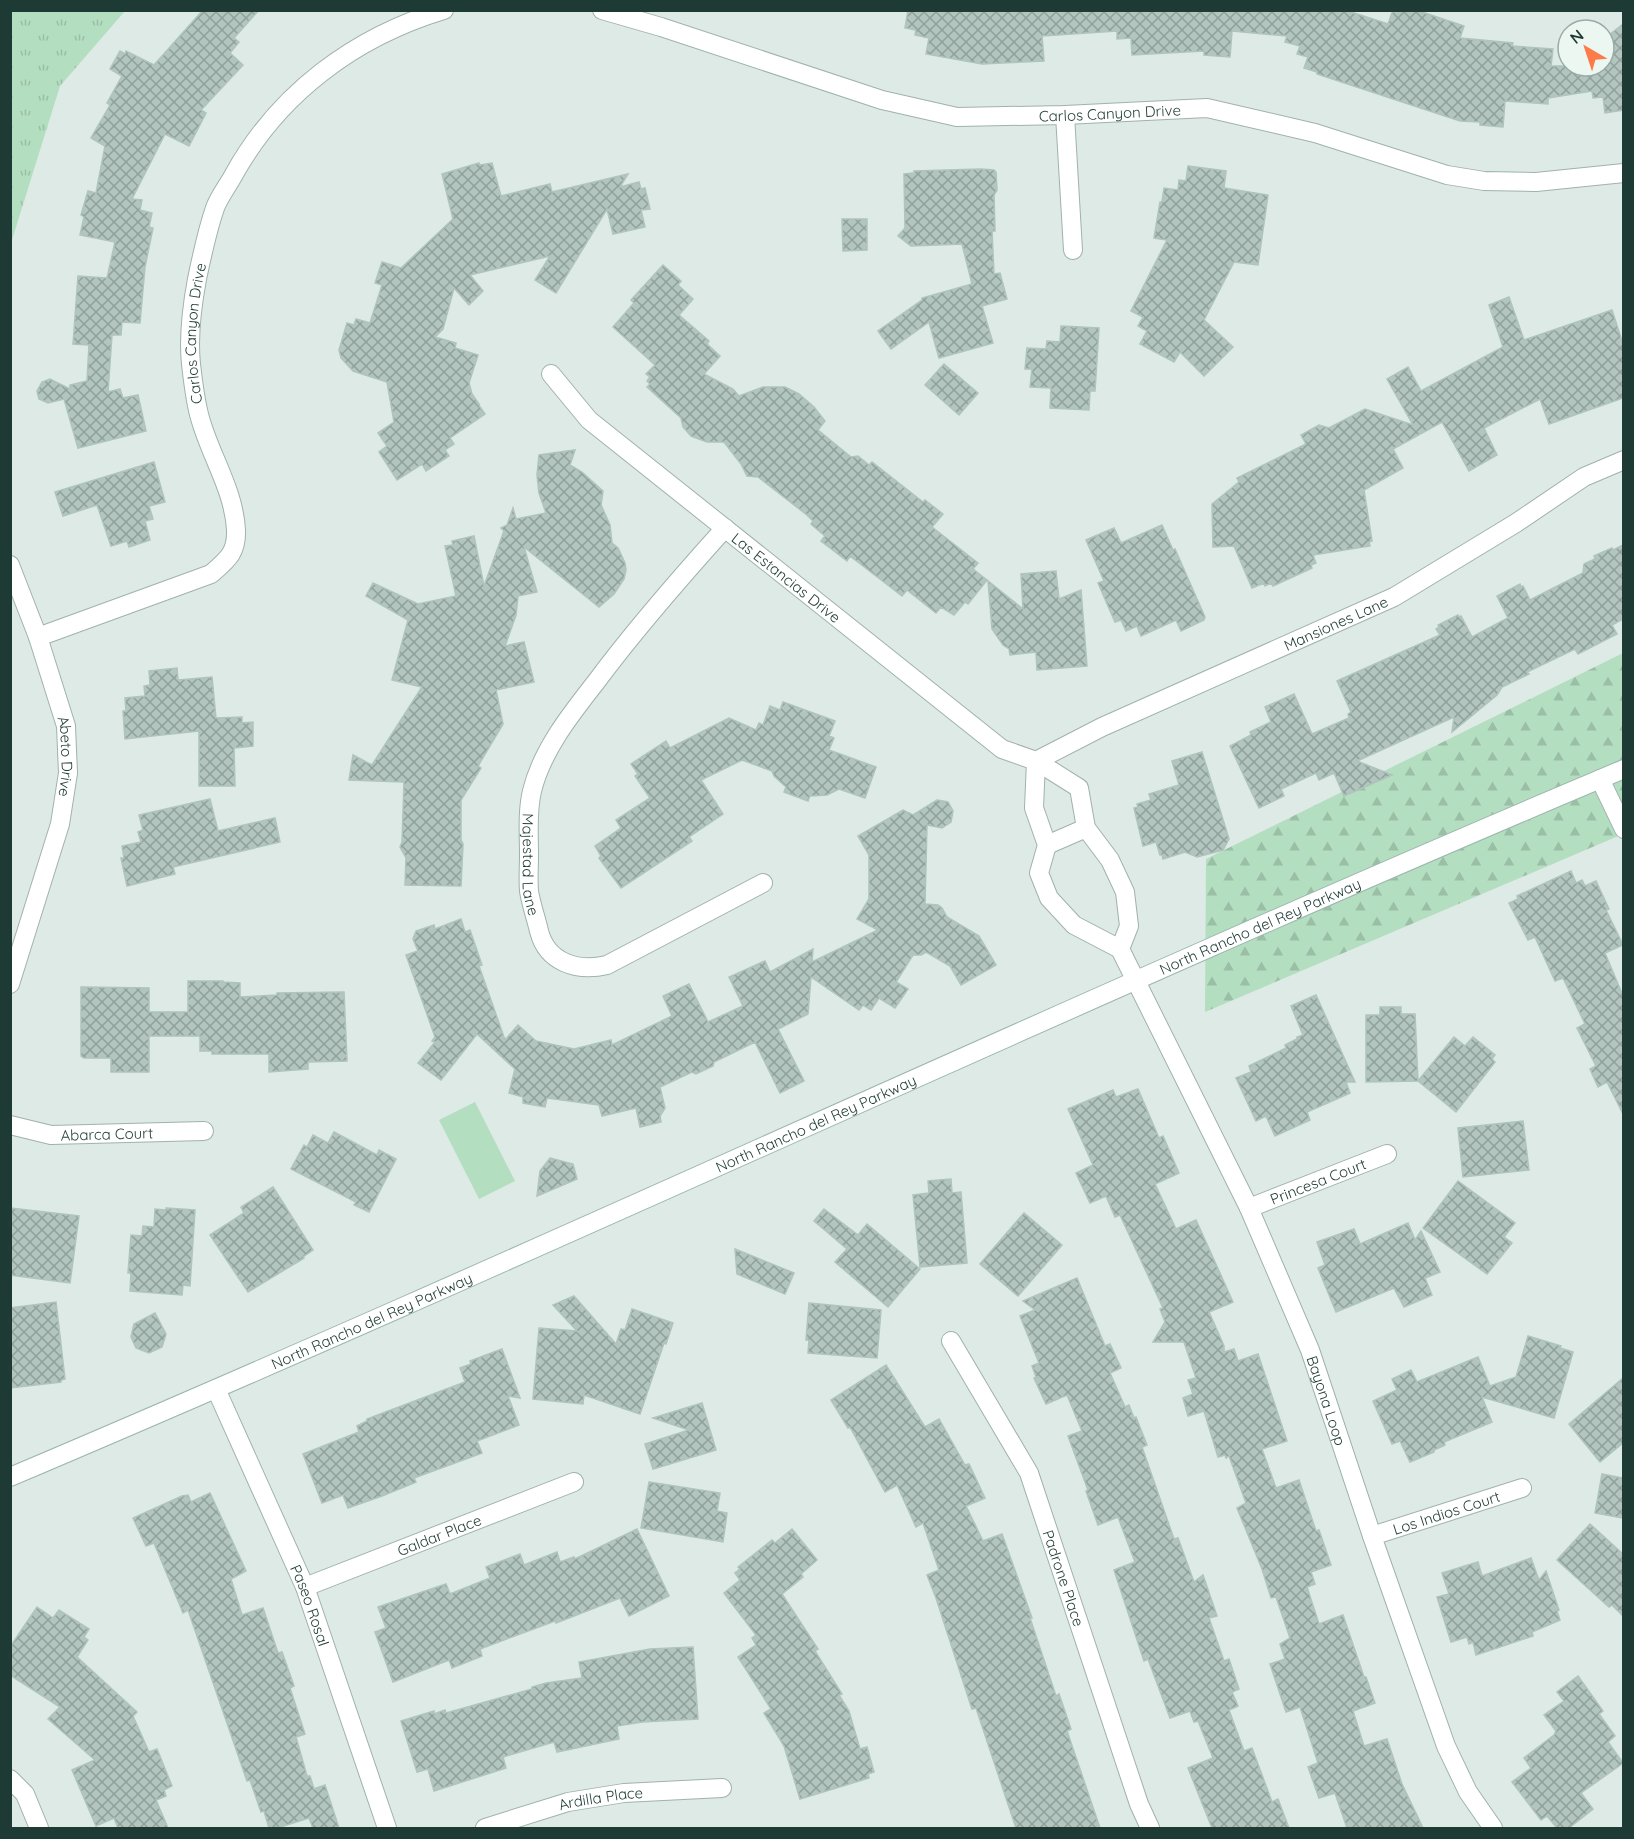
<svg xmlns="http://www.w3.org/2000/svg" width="1634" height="1839" font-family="Quicksand,sans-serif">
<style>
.grass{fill:url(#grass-tufts)}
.forest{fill:url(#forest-firs)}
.pitch{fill:#b4dec0}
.building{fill:url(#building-cross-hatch);stroke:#afc4bc;stroke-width:1.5}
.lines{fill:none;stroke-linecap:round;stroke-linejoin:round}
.street-casing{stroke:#a0b2ac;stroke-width:20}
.secondary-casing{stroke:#9bb7ae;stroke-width:20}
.street{stroke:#fff;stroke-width:18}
.secondary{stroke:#fff;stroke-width:18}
.labels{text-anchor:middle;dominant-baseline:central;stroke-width:6;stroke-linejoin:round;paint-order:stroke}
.street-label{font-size:15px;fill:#1e3a34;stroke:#edf7f2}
</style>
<defs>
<pattern id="grass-tufts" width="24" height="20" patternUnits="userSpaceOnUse" patternTransform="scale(1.5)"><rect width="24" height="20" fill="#b4dec0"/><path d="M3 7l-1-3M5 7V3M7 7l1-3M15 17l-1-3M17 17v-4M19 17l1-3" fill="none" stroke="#9abfa6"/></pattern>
<pattern id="forest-firs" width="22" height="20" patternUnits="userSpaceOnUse" patternTransform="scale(1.5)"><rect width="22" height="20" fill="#b4dec0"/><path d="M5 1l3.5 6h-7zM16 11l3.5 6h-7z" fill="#9abfa6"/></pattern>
<pattern id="building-cross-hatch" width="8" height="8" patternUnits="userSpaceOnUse" patternTransform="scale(1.5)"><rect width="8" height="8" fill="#b2c5be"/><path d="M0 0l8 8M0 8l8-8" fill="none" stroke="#90a19b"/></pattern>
</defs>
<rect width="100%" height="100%" fill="#ddeae5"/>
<path class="grass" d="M11 10 125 11 60 86 11 243Z"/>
<path class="forest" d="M1623 653V834L1205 1012 1206 859Z"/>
<path class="pitch" d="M475 1102 515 1181 479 1199 439 1120Z"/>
<g class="building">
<path d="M203 10H259L234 38 239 42 230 53 243 65 201 110 206 113 189 146 165 134 132 199 142 200 140 210 152 213 149 227 153 228 145 267 140 323 122 322 121 335H112L108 392 120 389 123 398 138 395 146 431 78 448 64 399 48 403 39 399 37 391 42 382 50 379 70 389V385L87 381 89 345 73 344 78 276 107 278 115 242 80 235 84 217 81 215 88 191 96 193 105 146 91 138 110 105 107 103 122 76 110 69 120 51 125 54 126 51 154 65Z"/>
<path d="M908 10H1345L1388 24 1393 10H1416L1464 26 1460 38 1513 43 1512 46 1553 49 1551 66H1604V39L1623 24V110L1605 113 1603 97 1593 98 1592 91 1548 98V104L1505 101 1503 127 1480 125V122L1460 121 1317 74V72L1304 68 1308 57 1297 54 1300 46 1285 42 1287 36 1232 31 1230 57 1204 55V51L1132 55 1131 38 1117 39V31L1042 36 1044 61 982 64 926 54 929 38 915 35 916 30 905 28Z"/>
<path d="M479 163 480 165 492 163 501 196 550 184 552 192 628 174 620 187 639 182 641 189 645 188 650 209 641 210 645 227 613 234 607 209 556 293 535 280 550 256 470 275 483 291 469 305 454 288 443 329 435 337 456 343 455 348 478 355 469 383 472 394 479 404H478L485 414 450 438 454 444 445 450 449 456 426 471 422 464 397 480 379 452 387 446 378 433 394 422 387 382 353 371 341 358 339 350 347 323 354 325 356 319 370 323 382 285 375 283 382 262 401 268 453 219 442 174Z"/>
<path d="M1188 166 1226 171 1224 188 1268 195 1258 265 1234 262 1204 320 1233 347 1204 376 1180 352 1174 362 1140 344 1147 331 1138 326 1143 317 1131 311 1167 240 1154 238 1160 202H1162L1164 188 1178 190 1179 180 1186 181Z"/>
<path d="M981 169 994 170 996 172 997 190 994 195 995 231H992L994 274 1000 273 1007 299 982 306 993 343 939 358 929 322 891 349 878 331 922 300V298L972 284 962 244 911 246 898 236 905 228 904 174 914 173V171Z"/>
<path d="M842 219H867V250L843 251Z"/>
<path d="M663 265 681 281 678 285 693 299 679 315 709 341 707 344 720 356 704 374 733 389 739 396 763 387H785L799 394 814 407 825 421 818 430 851 457 858 456 869 465 872 462 923 502 925 500 943 514 932 527 978 563 973 569 987 580 968 604 965 602 954 615 941 607 936 613 907 590 902 596 850 556 847 561 821 541 825 536 811 524 813 521 807 515 758 477 747 476 741 464 724 442H707L691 436 683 427 681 418 647 387 650 384 647 381 650 377 646 374 655 365 613 327 634 303 631 300Z"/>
<path d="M1509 297 1524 340 1612 310 1623 344V398L1549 424 1540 399 1484 428 1497 455 1469 471 1442 422 1393 449 1403 468 1364 490 1372 541 1369 542 1370 546 1313 555 1316 563 1311 565 1312 568 1273 586 1271 583 1265 586 1264 583 1252 588 1234 546 1213 547 1212 504 1239 482 1237 478 1306 444 1301 435 1319 425 1329 428 1365 409 1413 425 1387 379 1408 367 1421 391 1503 347 1489 305Z"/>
<path d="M1061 326 1099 328 1095 391H1090L1089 410 1050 408 1051 388 1030 387 1032 369H1025L1027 348 1046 349 1047 341 1060 342Z"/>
<path d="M944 364 978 393 959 415 925 385Z"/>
<path d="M575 450 570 465 582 472 603 491 601 505 610 525 612 543 618 548 625 563 626 570 624 579 614 594 599 607 524 547 537 592 518 596 516 615 505 646 524 642 534 682 496 690 503 724 478 766 481 768 461 800V840L463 844 461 886 405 885 406 858 400 847 402 842 404 782 349 780 353 755 372 765 422 687 392 680 408 620 366 596 373 583 418 604 456 596 445 546 453 545 452 541 474 536 484 586 504 531 501 528 507 525 513 508 516 519 546 513 539 493 537 475 539 455Z"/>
<path d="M154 462 165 502 149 506 153 519 145 521 150 540 129 547 127 541 111 546 97 505 63 516 55 492Z"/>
<path d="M1162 525 1173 550 1175 549 1205 617 1204 620 1181 631 1176 620 1141 636 1137 626 1126 631 1121 620 1115 622 1098 583 1104 581 1086 540 1114 528 1121 543Z"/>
<path d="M1623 545V619L1612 625 1617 634 1578 654 1575 649 1527 672 1529 674 1502 687 1497 695 1452 732 1454 717 1357 761 1392 775 1344 796 1334 773 1319 780 1316 773 1281 789 1284 796 1259 808 1230 746 1251 735 1250 732 1271 722 1265 707 1294 694 1312 734 1349 718 1348 714 1351 712 1337 681 1440 635 1436 629 1439 627 1438 625 1458 615 1459 617 1461 616 1472 637 1508 618 1497 596 1520 584 1521 587 1523 586 1530 600 1583 573 1584 564 1595 559 1594 556 1612 548 1613 550Z"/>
<path d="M1056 571 1059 599 1081 590 1087 666 1037 670 1036 652 1010 655 1009 649 1003 645 992 629 988 581 1023 609 1021 574Z"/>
<path d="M177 668 178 680 212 677 216 718 242 717V723L253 722V746L234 748 235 786H199V731L125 739 123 711H126L125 698 145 696 144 686 150 685 149 671Z"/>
<path d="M783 702 835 721 829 736 834 738 829 750 876 767 865 798 839 789 827 795 810 796 808 801 784 792 786 787 774 776 772 771 742 760 701 780 723 814 689 837 692 841 621 888 599 858 601 856 595 846 621 828 616 820 650 798 635 776 638 774 631 764 666 741 670 748 729 718 756 730 759 723 763 725 770 706 780 710Z"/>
<path d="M1202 752 1229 839 1223 850 1197 857 1185 852 1163 859 1162 855H1160L1156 842 1143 846 1134 808 1138 807 1137 804 1151 800 1149 794 1179 785 1172 761Z"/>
<path d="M210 799 218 831 275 818 280 842 173 867 175 874 127 886 121 858H124L122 846 141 842 138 832 143 830 139 815Z"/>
<path d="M937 800 948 802 953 811 951 822 942 828 927 825 925 904 938 905 942 908 947 917 979 936 996 965 961 985 950 966 926 952 921 955H913L896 982 908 989 895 1008 879 998 871 1010 863 1005 859 1010 811 977 808 1014 778 1029 804 1081 780 1093 755 1042 714 1062 713 1066 696 1074 692 1072 660 1087 665 1108 660 1116 661 1122 640 1127 636 1108 602 1116 599 1105 547 1098 545 1107 523 1103V1097L509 1093 515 1069 477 1034 441 1080 418 1063 435 1042 432 1041 435 1037 406 955 418 951 413 939 416 931 434 925 435 929 461 919 465 932 470 930 482 965 479 966 505 1040 518 1025 536 1041 574 1049 611 1040 612 1045 672 1016 663 996 689 984 708 1022 743 1006 729 977 765 961 770 972 813 949 812 962 878 930 857 919 869 899V855L858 836 903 810 913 815Z"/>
<path d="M1571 871 1576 883 1582 880 1585 886 1596 881 1609 909 1606 910 1623 945 1605 953 1623 996V1114L1607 1082 1598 1087 1590 1069 1596 1066 1577 1028 1585 1024 1563 978 1555 981 1535 937 1528 940 1509 903 1518 899 1517 896Z"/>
<path d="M188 981H223V982L240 983V997L277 995V993L344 992 347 1061 308 1062V1069L269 1072V1054H212V1051H200V1036H149V1072H111V1058H84L81 1056V987L149 988V1012H188Z"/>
<path d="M1316 995 1355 1082H1346L1350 1093 1307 1112 1310 1120 1275 1136 1266 1116 1256 1121 1236 1078 1251 1072 1249 1066 1286 1048 1285 1045 1297 1039V1037L1303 1035 1291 1006Z"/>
<path d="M1380 1007H1401V1014H1415L1418 1081 1366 1082V1015H1380Z"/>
<path d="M1454 1037 1465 1046 1473 1037 1495 1055 1492 1059 1495 1062 1456 1112 1418 1081Z"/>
<path d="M1138 1089 1159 1138 1163 1136 1179 1173 1155 1184 1176 1229 1196 1220 1233 1302 1209 1312 1224 1346V1352L1234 1349 1238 1361 1258 1354 1287 1441 1262 1449 1276 1488 1299 1480 1316 1531 1319 1530 1331 1565 1311 1572 1315 1584 1307 1587 1319 1624 1343 1615 1364 1677H1366L1375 1703 1353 1711 1364 1746 1387 1739 1402 1784 1423 1828H1347L1335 1793 1319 1798 1308 1767 1318 1763 1300 1707 1286 1712 1270 1664 1285 1659 1280 1644 1290 1638 1276 1597 1271 1598 1262 1569 1237 1508 1246 1503 1229 1456 1226 1458 1225 1455 1218 1457 1204 1411 1188 1416 1183 1398 1193 1394 1188 1380 1196 1378 1184 1342H1153L1165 1322 1160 1309 1163 1308 1120 1215 1115 1217 1106 1196 1090 1203 1076 1173 1093 1165 1068 1109 1113 1090 1116 1097Z"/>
<path d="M1523 1121 1529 1170 1463 1177 1458 1128Z"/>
<path d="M334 1132 377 1155 379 1150 396 1159 369 1212 354 1205 356 1202 291 1169 304 1145 307 1147 313 1135 328 1143Z"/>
<path d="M550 1158 573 1164 577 1179 537 1196 540 1171Z"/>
<path d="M951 1179 952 1193 961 1192 967 1263 920 1267 913 1195 929 1193 928 1181Z"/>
<path d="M1458 1181 1515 1223 1504 1237 1512 1243 1487 1274 1423 1228Z"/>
<path d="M273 1187 313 1250 303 1257 304 1258 248 1292 210 1235 244 1213 241 1207Z"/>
<path d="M10 1208 79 1216 70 1283 10 1275Z"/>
<path d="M166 1208 195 1210 190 1286 183 1285 182 1295 130 1291 131 1273H128L131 1235 142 1236 143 1226 154 1227 155 1209 166 1210Z"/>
<path d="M824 1209 858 1235 867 1224 920 1269 888 1307 835 1262 847 1249 814 1221Z"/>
<path d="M1024 1213 1062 1245 1018 1296 980 1264Z"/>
<path d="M1408 1223 1415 1240 1421 1231 1440 1272 1425 1278 1432 1295 1404 1307 1394 1288 1336 1312 1318 1268 1325 1265 1317 1242 1354 1229 1360 1244Z"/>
<path d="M735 1249 794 1273 785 1294 737 1274Z"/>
<path d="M1077 1278 1105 1346 1110 1344 1121 1368 1110 1373 1125 1407 1129 1405 1134 1418 1136 1417 1147 1445 1142 1447 1174 1539 1178 1538 1194 1582 1203 1575 1217 1616 1209 1618 1224 1661 1229 1659 1239 1689 1232 1692 1238 1706 1229 1710 1244 1751 1252 1748 1272 1802 1278 1799 1289 1828H1212L1188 1768 1213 1758 1198 1721 1194 1722 1190 1711 1170 1718 1148 1659 1144 1661 1114 1570 1135 1562 1118 1517 1098 1525 1086 1491 1088 1490 1068 1436 1082 1431 1067 1395 1046 1404 1034 1378 1036 1377 1032 1366 1039 1363 1020 1316 1035 1310 1023 1301Z"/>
<path d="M574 1296 616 1344 621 1329 625 1330 632 1309 673 1323 666 1344 664 1343 640 1414 584 1395 583 1404 533 1399 539 1328 577 1331 553 1305Z"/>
<path d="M56 1302 65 1379 61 1380V1382L10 1388V1308Z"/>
<path d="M809 1303 881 1310 877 1358 808 1353 809 1340H806Z"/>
<path d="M155 1313 166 1334 162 1347 149 1353 136 1348 131 1337 134 1324Z"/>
<path d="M1528 1336 1561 1346 1560 1348 1573 1352 1554 1418 1482 1397 1492 1422 1444 1442 1445 1445 1434 1450V1452L1410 1462 1400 1441 1392 1444 1373 1401 1397 1390 1392 1379 1411 1370 1417 1382 1478 1357 1490 1386 1516 1377Z"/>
<path d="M502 1349 520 1398 508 1396 519 1425 477 1441 482 1453 414 1478 416 1482 382 1496 348 1508 343 1495 322 1503 303 1454 359 1432 357 1426 367 1421V1419L465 1382 460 1368 471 1364 470 1361Z"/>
<path d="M886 1365 925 1427 939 1419 965 1465 969 1464 985 1498 966 1506 983 1541 1002 1534 1032 1618H1030L1056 1696 1059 1694 1071 1729 1067 1731 1100 1828H1016L976 1708 972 1709 936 1598 927 1575 939 1570 923 1523 916 1527 897 1485 885 1492 850 1427 848 1428 831 1400Z"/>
<path d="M1623 1378V1443L1600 1462 1569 1424Z"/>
<path d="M702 1403 716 1450 653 1469 645 1444 689 1430 653 1418Z"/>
<path d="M1602 1474 1623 1478V1518L1595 1513Z"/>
<path d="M649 1482 720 1493 717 1511 727 1513 723 1542 641 1528Z"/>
<path d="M210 1493 246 1571 231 1579 242 1615 263 1608 278 1653 282 1652 294 1686 290 1688 305 1734 296 1737 307 1776H310L314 1789 325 1785 339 1828H313L309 1818 277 1828H269L264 1811 261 1812 250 1780 247 1781 188 1610 183 1613 154 1543 146 1546 133 1518 182 1496 188 1495 191 1502Z"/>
<path d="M1590 1524 1623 1554V1616L1612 1605 1609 1607 1557 1560Z"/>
<path d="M637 1529 669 1596 629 1616 620 1598 556 1623 555 1621 480 1649 482 1656 452 1668 449 1660 393 1682 375 1632 386 1628 378 1607 446 1584 450 1594 490 1578 486 1567 520 1554 524 1565 557 1552 560 1562 574 1557 575 1559Z"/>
<path d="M792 1529 817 1560 801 1574 803 1577 782 1594 818 1649 815 1651 842 1694 839 1695 849 1711 860 1749 867 1747 874 1772 868 1774 869 1778 800 1799 784 1746 764 1713 771 1709 738 1657 756 1645 752 1638 756 1635 724 1593 740 1580 735 1573 740 1569 738 1567 772 1540 775 1543Z"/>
<path d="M1531 1558 1539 1580 1546 1571 1559 1610 1557 1611 1560 1620 1532 1632 1533 1636 1476 1655 1473 1642 1469 1644 1467 1637 1451 1642 1437 1597 1449 1594 1442 1573 1478 1562 1482 1576Z"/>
<path d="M37 1607 53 1618 59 1610 89 1629 84 1637 88 1640 77 1657 137 1712 133 1716 149 1752 157 1749 172 1786 164 1790 166 1796 156 1800 168 1828H118L114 1818 96 1826 72 1770 95 1760 48 1719 60 1707 10 1675V1647Z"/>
<path d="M693 1647 698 1719 642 1722 617 1726 619 1739 557 1752 554 1742 503 1757 506 1768 434 1791 428 1769 417 1772 401 1721 434 1711V1714L445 1710 446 1713 532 1689V1687L546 1683 582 1678 579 1662 650 1649Z"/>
<path d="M1578 1676 1603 1711 1599 1714 1615 1736 1608 1742 1623 1763 1581 1793 1593 1809 1569 1828H1557L1547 1816 1541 1820 1512 1782 1531 1768 1524 1758 1554 1735 1556 1731 1544 1715 1564 1701 1557 1692Z"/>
</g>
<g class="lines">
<g class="street-casing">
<g id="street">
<path id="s1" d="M602 10 661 27 882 100 957 117 1065 115 1207 108 1315 133 1447 175 1484 181 1536 182 1624 173"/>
<path d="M1065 115 1073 250"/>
<path id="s2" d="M551 374 589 420 1002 749 1036 761 1079 788 1086 828 1110 860 1125 892 1129 926 1120 949"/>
<path id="s3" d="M725 528C680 578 636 628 596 682 571 714 542 750 532 791 527 812 529 833 529 855 529 867 528 879 529 891 531 904 536 918 539 931 547 963 578 972 607 965L763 883"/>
<path id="s4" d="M10 565 38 637 66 726 68 773 60 824 10 984"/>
<path id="s5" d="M38 637 211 574C227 560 237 553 236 530 234 490 210 455 200 418 195 401 193 381 191 364 188 336 192 306 197 279 202 255 207 231 215 208 219 197 227 187 233 176 278 94 354 37 444 10"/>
<path id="s6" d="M1036 761 1034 808 1047 845 1039 873 1049 898 1074 925 1120 949 1249 1208 1310 1350 1372 1536 1446 1746 1468 1792 1493 1828"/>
<path id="s7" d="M1036 761 1102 727 1394 597 1516 523 1584 477 1624 460"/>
<path d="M1600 779 1624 829"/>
<path d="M1047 845 1086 828"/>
<path id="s8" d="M10 1125 51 1135 204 1131"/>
<path id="s9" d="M1249 1208 1387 1154"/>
<path id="s10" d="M951 1341 1029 1473 1139 1804 1150 1828"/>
<path id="s11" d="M216 1389 305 1587 387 1828"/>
<path id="s12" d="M1372 1536 1522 1488"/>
<path id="s13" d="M305 1587 574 1482"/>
<path d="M10 1779 25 1794 39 1828"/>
<path id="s14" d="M485 1828 568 1802 624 1793 722 1788"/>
</g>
</g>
<g class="secondary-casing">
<g id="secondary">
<path id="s15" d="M10 1477C551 1248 1082 997 1624 769"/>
</g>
</g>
<use href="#street" class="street"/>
<use href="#secondary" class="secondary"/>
</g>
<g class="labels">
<g class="street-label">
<text stroke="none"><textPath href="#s1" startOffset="524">Carlos Canyon Drive</textPath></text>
<text stroke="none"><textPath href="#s5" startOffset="441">Carlos Canyon Drive</textPath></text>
<text stroke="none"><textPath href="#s2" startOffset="312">Las Estancias Drive</textPath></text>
<text stroke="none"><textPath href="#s7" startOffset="330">Mansiones Lane</textPath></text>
<text stroke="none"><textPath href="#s4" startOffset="201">Abeto Drive</textPath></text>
<text stroke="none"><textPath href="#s3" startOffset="402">Majestad Lane</textPath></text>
<text stroke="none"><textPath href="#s15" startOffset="1366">North Rancho del Rey Parkway</textPath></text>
<text stroke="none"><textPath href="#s15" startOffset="880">North Rancho del Rey Parkway</textPath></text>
<text stroke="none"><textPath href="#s8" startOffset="98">Abarca Court</textPath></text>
<text stroke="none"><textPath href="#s9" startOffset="74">Princesa Court</textPath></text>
<text stroke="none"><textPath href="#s15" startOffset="394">North Rancho del Rey Parkway</textPath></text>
<text stroke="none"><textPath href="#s6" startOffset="728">Bayona Loop</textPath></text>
<text stroke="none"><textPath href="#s12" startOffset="78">Los Indios Court</textPath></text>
<text stroke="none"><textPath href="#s13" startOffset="144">Galdar Place</textPath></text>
<text stroke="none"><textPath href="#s10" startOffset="264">Padrone Place</textPath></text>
<text stroke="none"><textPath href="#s11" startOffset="236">Paseo Rosal</textPath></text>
<text stroke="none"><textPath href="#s14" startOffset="120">Ardilla Place</textPath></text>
</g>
</g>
<rect width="1634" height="1839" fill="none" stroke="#1e3a34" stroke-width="24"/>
<g transform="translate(1586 48) rotate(321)"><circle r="28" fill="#edf7f2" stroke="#9aaba6" stroke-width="1.5"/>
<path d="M0-4.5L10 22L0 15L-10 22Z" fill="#fc7b49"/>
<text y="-9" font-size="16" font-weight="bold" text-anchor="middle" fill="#1e3a34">N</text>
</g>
</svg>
